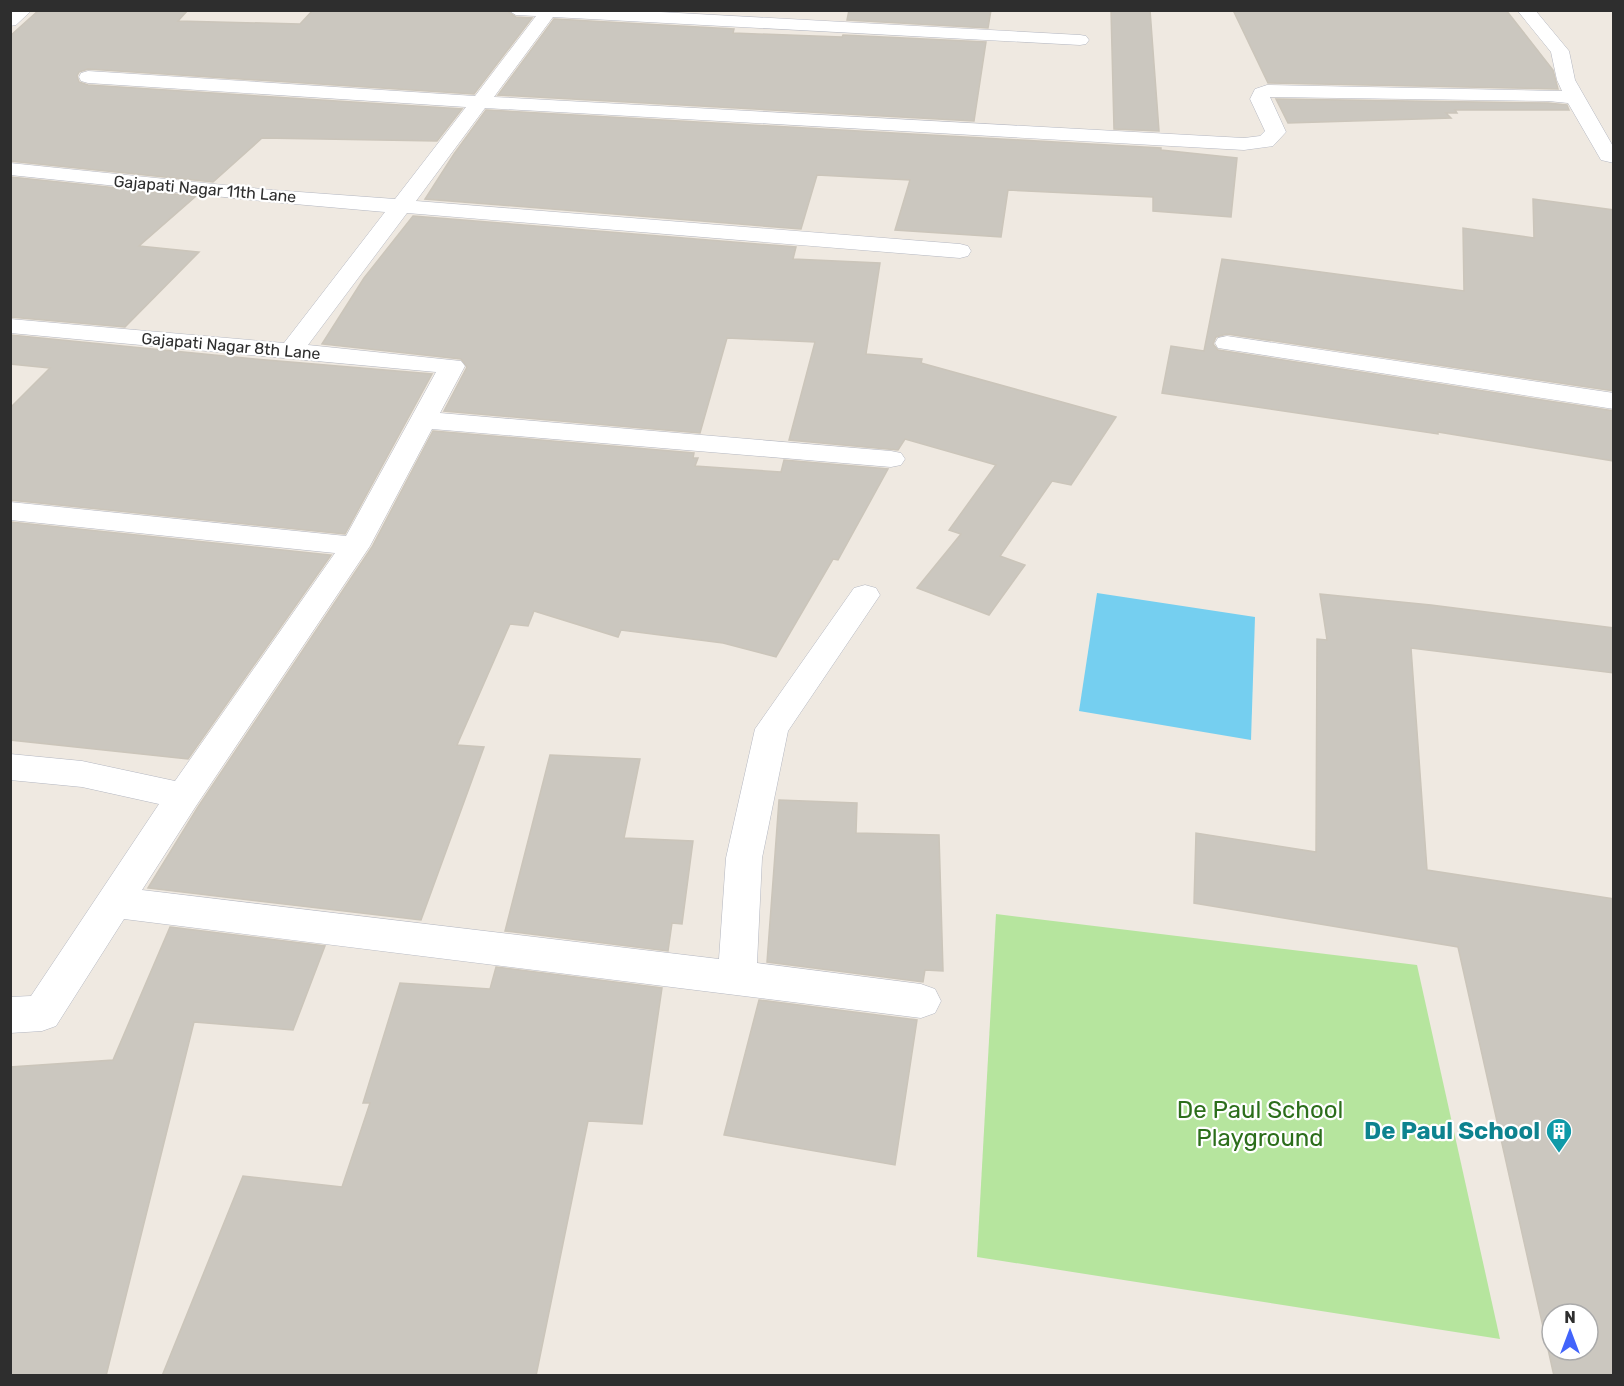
<svg xmlns="http://www.w3.org/2000/svg" width="1624" height="1386" font-family="Rubik,sans-serif">
<style>
.green{fill:#b6e59e}
.water{fill:#75cff0}
.building{fill:#cbc7bf;stroke:#cbc5ba;stroke-width:1.5;fill-rule:evenodd}
.lines{fill:none;stroke-linecap:round;stroke-linejoin:round}
.minor-casing{stroke:#b4b7c1;stroke-width:1}
.minor{fill:#fff;fill-rule:evenodd}
.labels{text-anchor:middle;dominant-baseline:central;stroke-width:4.5;stroke-linejoin:round;paint-order:stroke}
.far-street-label{font-size:16px;fill:#2e2e2e;stroke:#fff}
.near-park-label{font-size:24px;fill:#2c6e1b;stroke:#fff}
.near-culture-label{font-size:24px;font-weight:bold;fill:#0d838f;stroke:#fff;text-anchor:end}
</style>
<rect width="100%" height="100%" fill="#efe9e1"/>
<path class="green" d="M996 914 1417 965 1500 1339 977 1257Z"/>
<path class="water" d="M1097 593 1255 617 1251 740 1079 711Z"/>
<g class="building">
<path d="M39 10H188L178 21 300 24 313 10H506L516 17 532 18 474 94 88 69 79 72 77 76 79 82 88 85 462 109 437 141 262 138 213 182 10 161V36Z"/>
<path d="M849 10H991L988 28 847 20Z"/>
<path d="M1111 10H1150L1159 131 1114 129Z"/>
<path d="M1233 10H1506L1553 70 1558 89 1268 83Z"/>
<path d="M554 19 734 29 733 33 842 37 843 35 986 42 974 121 498 95Z"/>
<path d="M1276 99 1548 103 1567 105 1569 110H1455L1457 113H1446L1451 118 1288 123Z"/>
<path d="M486 110 1161 148V150L1237 158 1231 217 1153 211V197L1008 190 1001 237 895 230 910 180 817 175 801 229 425 199 454 154Z"/>
<path d="M10 177 196 196 139 246 199 252 125 327 10 317Z"/>
<path d="M1533 199 1614 210V391L1227 334 1216 337 1213 344 1218 350 1614 411V461L1438 432V434L1162 393 1171 346 1204 351 1222 259 1464 291 1463 228 1534 238Z"/>
<path d="M413 216 796 247 793 259 880 263 866 354 922 359 921 363 1116 417 1071 485 1052 481 1000 556 1025 565 989 615 917 588 961 534 949 530 996 465 905 439 898 450 789 440 815 342 727 338 700 433 444 411 467 367 461 359 322 344 364 278Z"/>
<path d="M10 335 255 359 432 374 345 534 10 500V408L50 368 10 364Z"/>
<path d="M433 431 694 453 693 458H698L695 466 781 472 784 460 888 469 838 560 833 559 776 657 723 643 621 630 618 637 534 611 528 626 510 624 457 745 484 747 421 920 148 888 198 807 372 547Z"/>
<path d="M10 522 331 555 188 759 10 740Z"/>
<path d="M1320 594 1431 605 1614 628V673L1411 648 1427 870 1614 899V1376H1554L1458 947 1194 903 1196 833 1316 852 1317 639 1327 640ZM1552 1314H1588V1350H1552Z"/>
<path d="M550 755 640 759 624 838 693 841 682 924 672 923 668 951 505 931Z"/>
<path d="M779 800 857 803 856 833 939 835 943 971 925 970 923 982 767 962Z"/>
<path d="M170 927 325 946 293 1030 194 1022 106 1376H10V1067L113 1060Z"/>
<path d="M496 967 662 988 642 1124 588 1121 536 1376H162L243 1176 342 1187 370 1103H363L400 983 490 989Z"/>
<path d="M759 1000 917 1020 895 1165 724 1135Z"/>
</g>
<g class="lines">
<g class="minor-casing">
<g id="minor">
<path d="M12 10H32L16 25 10 26Z"/>
<path d="M508 10H624L1080 35 1086 36 1089 40 1086 44 1080 45 553 17 494 97 1244 138 1260 136 1265 131 1250 99 1255 89 1267 85 1562 91 1557 80 1551 52 1517 10H1535L1569 51 1575 80 1614 148V163L1601 160 1568 103 1548 101 1270 97 1286 132 1273 146 1244 150 485 108 416 201 960 244 968 246 971 251 968 256 960 258 407 213 308 345 461 361 465 366 440 413 891 451 901 453 905 459 901 465 891 467 432 429 370 546 196 806 142 890 719 959 726 858 755 729 854 588 865 585 876 588 880 595 788 731 762 858 757 963 921 984 935 989 941 1001 935 1013 921 1018 124 919 56 1026 42 1031 10 1033V997L31 996 159 804 82 787 10 780V754L82 761 175 781 335 553 10 520V502L346 536 436 372 10 333V319L284 343 385 212 272 202 10 175V163L272 190 395 199 466 107 88 83 81 81 79 77 81 73 88 71 475 96 536 16 516 15Z"/>
<path d="M1227 336 1614 393V409L1218 348 1215 343 1218 338Z"/>
</g>
</g>
<use href="#minor" class="minor"/>
</g>
<defs>
<g id="building-pin" transform="scale(1.35)"><path d="M0 17L-7.5 6A9.5 9.5 0 1 1 7.5 6Z" fill="#0f9aa8" stroke="#fff"/><path d="M-4-6H4V6H1V3H-1V6H-4ZM-2.5-4.3h1.7v1.8h-1.7ZM.8-4.3h1.7v1.8H.8ZM-2.5-1h1.7V.8h-1.7ZM.8-1h1.7V.8H.8Z" fill="#fff"/></g>
</defs>
<g fill-rule="evenodd">
<use href="#building-pin" x="1559" y="1131"/>
</g>
<g class="labels">
<g class="far-street-label">
<text transform="translate(205 189) rotate(5)">Gajapati Nagar 11th Lane</text>
<text transform="translate(231 346) rotate(5)">Gajapati Nagar 8th Lane</text>
</g>
<g class="near-park-label">
<text x="1260" y="1110">De Paul School<tspan x="1260" dy="28">Playground</tspan></text>
</g>
<g class="near-culture-label">
<text x="1540" y="1131">De Paul School</text>
</g>
</g>
<rect width="1624" height="1386" fill="none" stroke="#2e2e2e" stroke-width="24"/>
<g transform="translate(1570 1332)"><circle r="28" fill="#ffffff" stroke="#ababab" stroke-width="1.5"/>
<path d="M0-4.5L10 22L0 15L-10 22Z" fill="#4264fb"/>
<text y="-9" font-size="16" font-weight="bold" text-anchor="middle" fill="#2e2e2e">N</text>
</g>
</svg>
